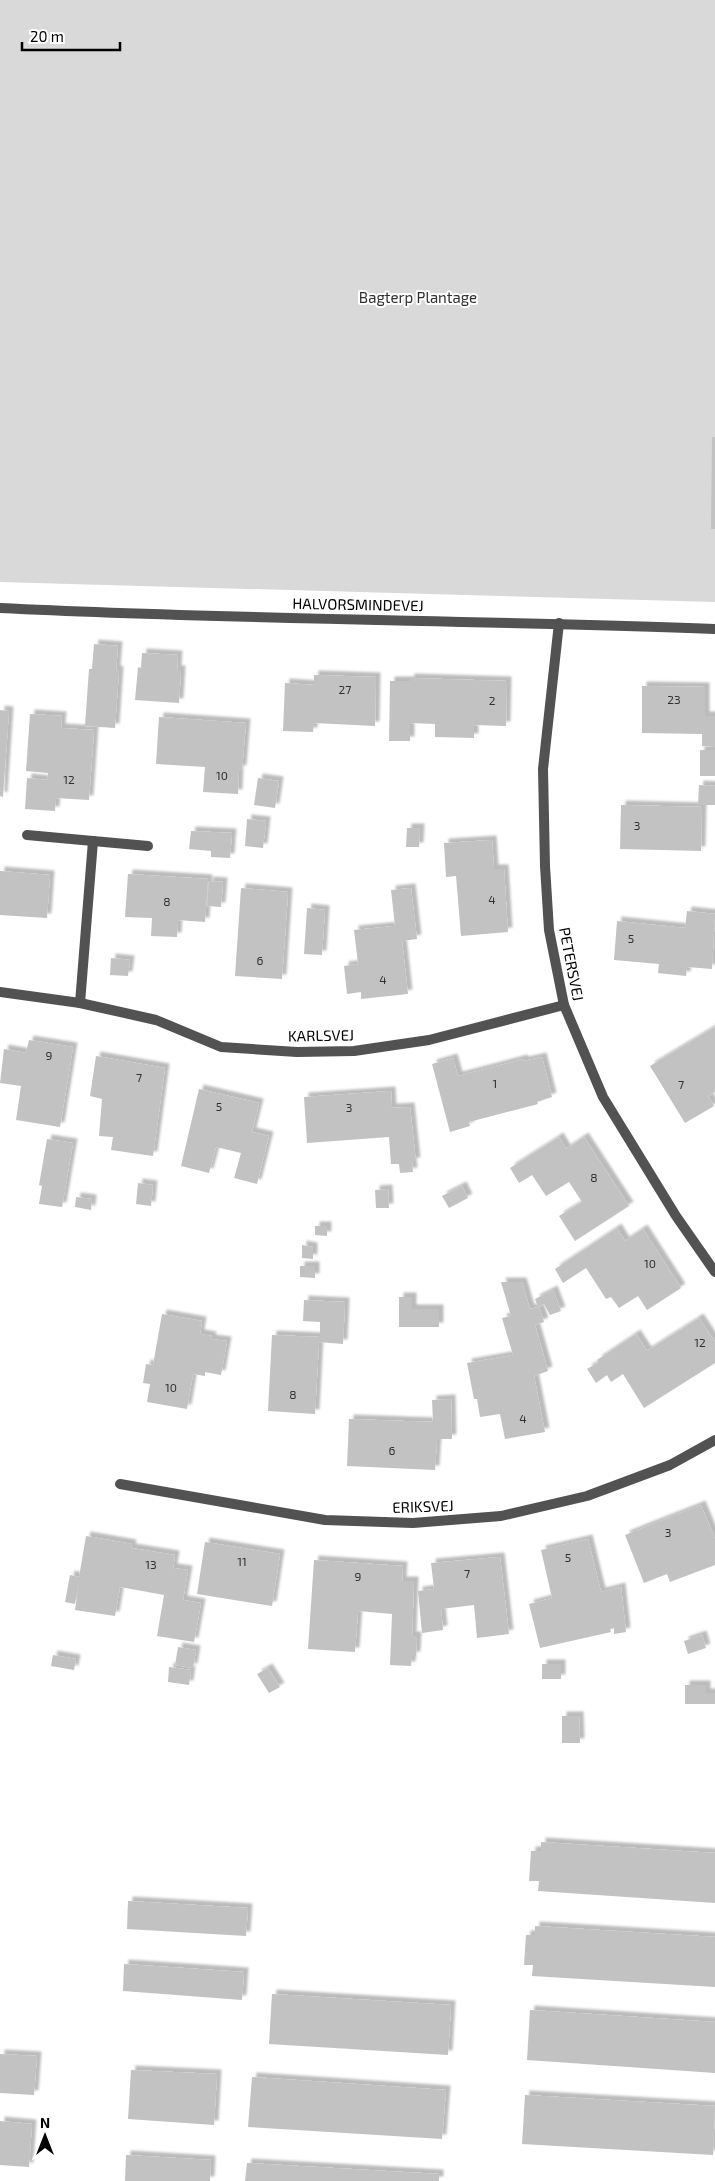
<svg xmlns="http://www.w3.org/2000/svg" width="715" height="2181" font-family="'Exo 2',sans-serif">
<style>
.green{fill:#d9d9d9}
.building{fill:#c2c2c2;filter:url(#shadow)}
.lines{fill:none;stroke-linecap:round;stroke-linejoin:round}
.minor{stroke:#525252;stroke-width:10}
.tertiary{stroke:#525252;stroke-width:10}
.labels{text-anchor:middle;dominant-baseline:central;stroke-width:4;stroke-linejoin:round;paint-order:stroke}
.number-label{font-size:12px;fill:#303030}
.park-label{font-size:15px;fill:#303030;stroke:#fff}
.street-label{font-size:15px;fill:#000;stroke:#fff}
</style>
<defs>
<filter id="shadow"><feDropShadow dx="4.5" dy="-4.5" stdDeviation="1" flood-color="#0004"/></filter>
</defs>
<rect width="100%" height="100%" fill="#fff"/>
<path class="green" d="M0 0H715V602L0 582Z"/>
<g class="building">
<path d="M712 437H715V529H711Z"/>
<path d="M94 644 118 646 116 670 119 671 115 728 85 726 89 669H92Z"/>
<path d="M142 653 178 655 177 670H181L179 703 135 700 138 667 141 668Z"/>
<path d="M314 675 376 677 375 726 314 723 313 732 283 731 285 683 314 685Z"/>
<path d="M410 678 507 681 506 726 474 725V738L435 737V724L410 723V741H389L390 681H410Z"/>
<path d="M642 686 705 687V716H715V747L702 746V734L642 733Z"/>
<path d="M0 710 9 711 3 797 0 796Z"/>
<path d="M30 714 62 716 61 728 94 730 89 800 56 798 55 811 25 809 27 778 47 780 48 773 26 771Z"/>
<path d="M159 717 246 723 242 770 239 769 238 794 203 792 205 767 156 764Z"/>
<rect x="700" y="750" width="15" height="26"/>
<path d="M258 778 279 781 275 808 254 805Z"/>
<path d="M699 785 715 786V805H698Z"/>
<path d="M621 805 702 807 701 851 620 849Z"/>
<path d="M247 819 266 821 263 848 245 846Z"/>
<path d="M407 828H420L419 847H406Z"/>
<path d="M191 831 232 833 230 858 211 857V851L189 849Z"/>
<path d="M492 840 494 869H504L508 932 461 936 456 876 446 877 444 843Z"/>
<path d="M0 871 50 875 47 918 0 915Z"/>
<path d="M128 874 208 879 205 922 178 920 177 937 151 936 152 918 125 917Z"/>
<path d="M209 881 223 882 221 907 207 906Z"/>
<path d="M241 888 288 892 282 979 235 976Z"/>
<path d="M411 888 417 939 402 941 408 994 361 999V992L347 994 344 966 358 964 354 930 395 926 391 890Z"/>
<path d="M307 908 325 910 322 955 304 954Z"/>
<path d="M687 911 715 914 712 969 687 967 686 976 658 973 659 964 614 960 617 921 685 928Z"/>
<path d="M111 958 130 960 128 976 110 975Z"/>
<path d="M715 1027V1092L708 1096 714 1106 685 1123 650 1066Z"/>
<path d="M29 1040 73 1047 60 1127 16 1120 21 1086 0 1083 4 1049 26 1053Z"/>
<path d="M96 1056 165 1068 153 1156 111 1150 113 1137 99 1136 102 1099 90 1096Z"/>
<path d="M542 1057 552 1097 537 1102 538 1104 469 1122 470 1126 450 1132 432 1064 453 1058 458 1076 523 1059 524 1061Z"/>
<path d="M199 1089 259 1103 252 1132 269 1136 257 1184 234 1178 241 1153 216 1147 209 1173 181 1166Z"/>
<path d="M391 1091 392 1108 410 1107 416 1162H412L413 1172 400 1173 399 1164H391L389 1137 307 1143 304 1097Z"/>
<path d="M559 1137 566 1149 584 1137 629 1206 575 1241 559 1216 582 1202 569 1182 546 1196 532 1175 519 1183 510 1168Z"/>
<path d="M47 1139 73 1143 62 1207 39 1204 42 1186 39 1185Z"/>
<path d="M138 1183 153 1185 151 1206 136 1204Z"/>
<path d="M462 1186 468 1198 449 1208 442 1196Z"/>
<path d="M388 1189 389 1208H376L375 1190Z"/>
<path d="M76 1197 92 1199 91 1210 75 1207Z"/>
<path d="M315 1226H327V1236L315 1235Z"/>
<path d="M617 1228 625 1241 643 1229 681 1288 647 1310 638 1296 619 1308 611 1297 606 1299 586 1268 563 1283 555 1269Z"/>
<path d="M302 1245 313 1247V1259L302 1258Z"/>
<path d="M300 1266H315V1278L300 1277Z"/>
<path d="M501 1282H522L530 1309 538 1307 535 1299 553 1290 561 1311 550 1315 544 1304 539 1307 544 1322 535 1325 548 1371 534 1376 545 1432 505 1439 500 1414 480 1417 477 1399H474L467 1363 513 1355 502 1318 511 1316Z"/>
<path d="M399 1297H412V1309H439V1327H399Z"/>
<path d="M304 1300 345 1302 343 1344 319 1342 315 1414 268 1411 272 1335 320 1337V1322L303 1321Z"/>
<path d="M162 1314 202 1321 200 1334 212 1336 211 1339 227 1341 221 1375 205 1372V1376L193 1374 187 1409 147 1402 150 1384 143 1383 146 1364 153 1365Z"/>
<path d="M699 1318 715 1342V1363L644 1408 623 1374 611 1382 607 1375 596 1383 587 1369 599 1362 597 1360 636 1334 647 1351Z"/>
<path d="M451 1399 452 1439H437L435 1470 347 1466 349 1419 433 1422 432 1400Z"/>
<path d="M701 1505 715 1539V1565L670 1582 667 1574 644 1583 625 1535Z"/>
<path d="M86 1536 132 1544 131 1548 175 1555 173 1568 188 1570 183 1600 201 1603 194 1642 157 1636 164 1595 120 1587 115 1616 75 1610 79 1581 75 1604 65 1602 70 1575 79 1577Z"/>
<path d="M588 1539 601 1592 621 1587 626 1632 614 1634V1628L610 1629 611 1632 540 1648 529 1604 552 1598 541 1550Z"/>
<path d="M205 1542 280 1554 272 1606 197 1594Z"/>
<path d="M500 1557 509 1634 477 1638 474 1605 441 1609 443 1630 422 1633 418 1591 434 1589 431 1563Z"/>
<path d="M314 1560 403 1566 402 1581H414L412 1636H417L416 1656H412L411 1666 390 1665 392 1614 358 1611 355 1652 308 1649Z"/>
<path d="M702 1635 706 1648 688 1654 684 1641Z"/>
<path d="M178 1647 196 1650 193 1668 175 1665Z"/>
<path d="M53 1655 76 1659 74 1670 51 1666Z"/>
<rect x="542" y="1664" width="19" height="15"/>
<path d="M169 1667 191 1670 189 1685 168 1682Z"/>
<path d="M268 1668 280 1687 269 1693 257 1674Z"/>
<path d="M685 1685H706V1693H715V1704H685Z"/>
<path d="M562 1716H579L580 1743H562Z"/>
<path d="M541 1842 715 1853V1903L538 1891 539 1881H529L531 1851H541Z"/>
<path d="M128 1901 248 1908 246 1936 127 1929Z"/>
<path d="M535 1926 715 1937V1987L532 1976 533 1965H524L526 1935H535Z"/>
<path d="M124 1964 244 1972 242 2000 123 1991Z"/>
<path d="M272 1994 451 2005 448 2055 269 2044Z"/>
<path d="M530 2010 715 2022V2073L527 2060Z"/>
<path d="M0 2054 37 2056 34 2095 0 2093Z"/>
<path d="M131 2070 217 2074 214 2125 128 2119Z"/>
<path d="M252 2077 446 2090 442 2139 248 2127Z"/>
<path d="M525 2095 715 2106 713 2155 522 2144Z"/>
<path d="M0 2121 32 2124 29 2167 0 2165Z"/>
<path d="M126 2155 211 2160 210 2181H125Z"/>
<path d="M247 2163 439 2174V2181H245Z"/>
</g>
<g class="lines">
<g class="minor">
<path d="M559 623 543 769 545 866 549 930 564 1005 603 1097 676 1216 715 1272"/>
<path d="M27 835 148 846"/>
<path d="M0 992 80 1003 156 1020 221 1047 297 1052 354 1051 429 1040 564 1005"/>
<path d="M80 1003 93 841"/>
<path d="M120 1484 325 1520 413 1523 501 1516 587 1496 670 1465 715 1440"/>
</g>
<path class="tertiary" d="M0 608C238 620 477 620 715 629"/>
</g>
<g class="labels">
<g class="number-label">
<text x="345" y="689">27</text>
<text x="674" y="699">23</text>
<text x="492" y="700">2</text>
<text x="222" y="775">10</text>
<text x="69" y="779">12</text>
<text x="637" y="825">3</text>
<text x="492" y="899">4</text>
<text x="167" y="901">8</text>
<text x="631" y="938">5</text>
<text x="260" y="960">6</text>
<text x="383" y="979">4</text>
<text x="49" y="1055">9</text>
<text x="139" y="1077">7</text>
<text x="495" y="1083">1</text>
<text x="681" y="1084">7</text>
<text x="219" y="1106">5</text>
<text x="349" y="1107">3</text>
<text x="594" y="1177">8</text>
<text x="650" y="1263">10</text>
<text x="700" y="1342">12</text>
<text x="171" y="1387">10</text>
<text x="293" y="1394">8</text>
<text x="523" y="1418">4</text>
<text x="392" y="1450">6</text>
<text x="668" y="1532">3</text>
<text x="568" y="1557">5</text>
<text x="242" y="1561">11</text>
<text x="151" y="1564">13</text>
<text x="467" y="1573">7</text>
<text x="358" y="1576">9</text>
</g>
<g class="park-label">
<text x="418" y="297">Bagterp Plantage</text>
</g>
<g class="street-label">
<text transform="translate(358 604) rotate(1)">HALVORSMINDEVEJ</text>
<text transform="translate(572 964) rotate(79)">PETERSVEJ</text>
<text transform="translate(321 1035) rotate(-1)">KARLSVEJ</text>
<text transform="translate(423 1506) rotate(-2)">ERIKSVEJ</text>
</g>
</g>
<g transform="translate(45 2136)" stroke="#ffffff" stroke-width="4" paint-order="stroke">
<path d="M0-4L9 19L0 12L-9 19Z" fill="#000000"/>
<text y="-8" font-size="14" font-weight="bold" text-anchor="middle" fill="#000000">N</text>
</g>
<path d="M22 42v8h98v-8" fill="none" stroke="#000000" stroke-width="2.5"/>
<text x="30" y="42" font-size="15" fill="#000000" stroke="#ffffff" stroke-width="4" paint-order="stroke">20 m</text>
</svg>
